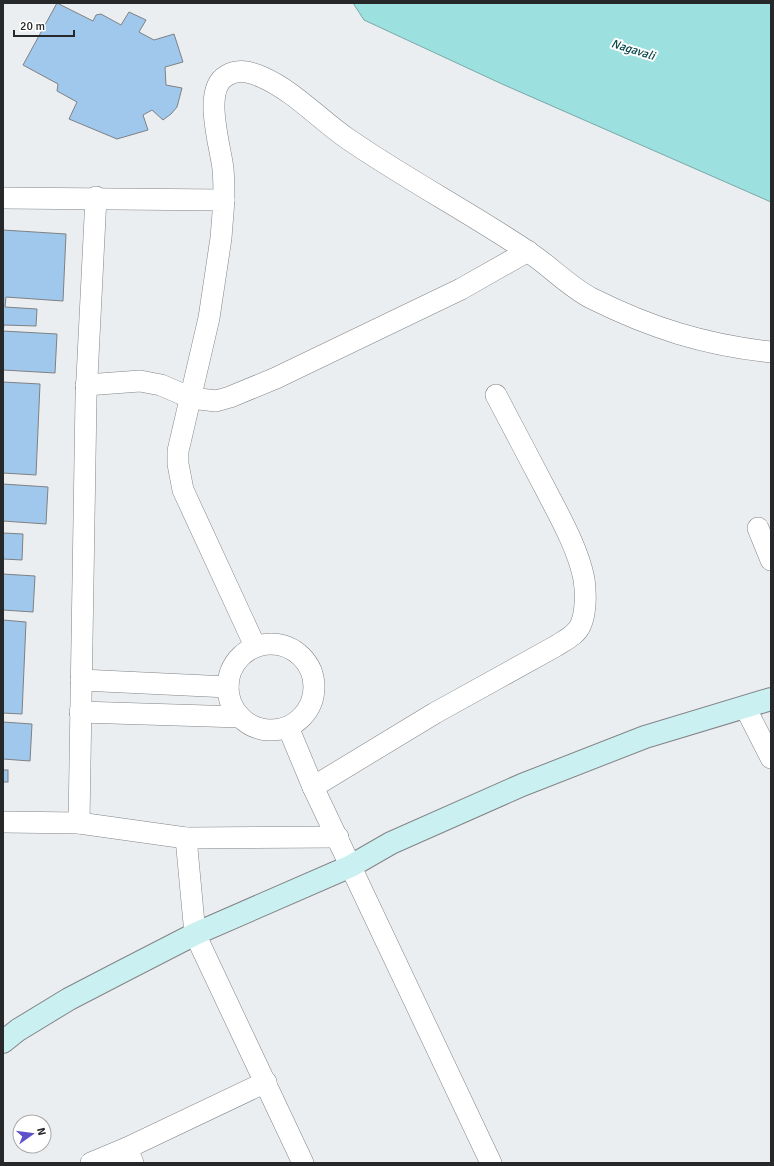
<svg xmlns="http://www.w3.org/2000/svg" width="774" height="1166" font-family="Signika,sans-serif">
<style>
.water{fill:#9de0e0;stroke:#7aa9a9}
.building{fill:#9fc8ec;stroke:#7f8183}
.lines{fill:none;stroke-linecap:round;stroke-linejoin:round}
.street-casing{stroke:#828486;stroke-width:22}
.secondary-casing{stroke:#828486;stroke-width:24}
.street{stroke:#fff;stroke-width:21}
.secondary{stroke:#caf0f2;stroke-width:22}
.labels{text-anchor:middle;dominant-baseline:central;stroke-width:4;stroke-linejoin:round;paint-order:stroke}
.water-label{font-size:12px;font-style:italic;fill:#094748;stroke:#fff}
</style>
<rect width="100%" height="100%" fill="#ebeef0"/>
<path class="water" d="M353 3H771V202L502 84 364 20Z"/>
<g class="building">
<path d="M57 3 93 21 96 15 101 14 121 25 129 12 146 20 139 32 154 40 174 34 183 62 165 67 166 85 182 88 177 107 171 114 163 120 152 110 143 115 148 130 117 139 69 119 77 102 57 91 58 84 23 65Z"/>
<path d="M3 230 66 234 63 301 6 297 5 307 37 309 36 326 4 325 3 331 57 334 55 373 3 370Z"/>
<path d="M3 382 40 384 36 475 3 473Z"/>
<path d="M3 484 48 487 46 524 3 521Z"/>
<path d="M3 533 23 534 22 560 3 559Z"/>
<path d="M3 574 35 576 33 612 3 610Z"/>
<path d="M3 620 26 622 22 714 3 713Z"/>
<path d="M3 722 32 724 30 761 3 759Z"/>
<rect x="3" y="770" width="5" height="12"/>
</g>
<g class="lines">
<g class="street-casing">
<g id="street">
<path d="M3 198 224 200 221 238 209 318 178 451V464L183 490 255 646"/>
<path d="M224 200C224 189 224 179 223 169 221 148 202 90 226 76 238 68 250 72 262 77 294 91 319 119 348 139 406 179 469 212 527 251 549 265 568 286 591 298 651 328 705 345 771 352"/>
<path d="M86 385 140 381 161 385 191 398 216 401 230 397 276 378 461 289 528 251"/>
<path d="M758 528 771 560"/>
<circle cx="271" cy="687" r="43"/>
<path d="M81 680 228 687"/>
<path d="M745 707 771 758"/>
<path d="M80 712 240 717"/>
<path d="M288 727 313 787 491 1163"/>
<path d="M313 787 435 713 556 646C565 640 577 635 581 624 586 612 586 593 584 579 578 549 561 519 547 492 530 460 513 427 496 395"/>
<path d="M3 822 79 823 186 838 338 837"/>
<path d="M79 823 86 398 96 197"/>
<path d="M186 838 195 934 303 1163"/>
<path d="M127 1148 266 1082"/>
<path d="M91 1163 127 1148 133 1163"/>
</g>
</g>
<g class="secondary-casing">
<path id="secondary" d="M3 1042 18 1030 69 999 123 971 195 934 351 866 391 843 522 785 645 737 771 699"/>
</g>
<use href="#street" class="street"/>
<use href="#secondary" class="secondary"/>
</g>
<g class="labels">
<g class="water-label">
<text transform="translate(633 50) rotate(17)">Nagavali</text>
</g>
</g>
<rect width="774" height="1166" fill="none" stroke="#272829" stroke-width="8"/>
<g transform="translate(32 1134) rotate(76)"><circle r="19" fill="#ffffff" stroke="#a9a9a9"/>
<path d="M0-3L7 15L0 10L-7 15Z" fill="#5e52ca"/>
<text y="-6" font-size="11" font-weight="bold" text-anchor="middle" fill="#272829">N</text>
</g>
<path d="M14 30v6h60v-6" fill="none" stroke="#272829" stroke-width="2"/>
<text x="20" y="30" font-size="12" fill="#272829" stroke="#ffffff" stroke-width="3" paint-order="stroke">20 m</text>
</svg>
